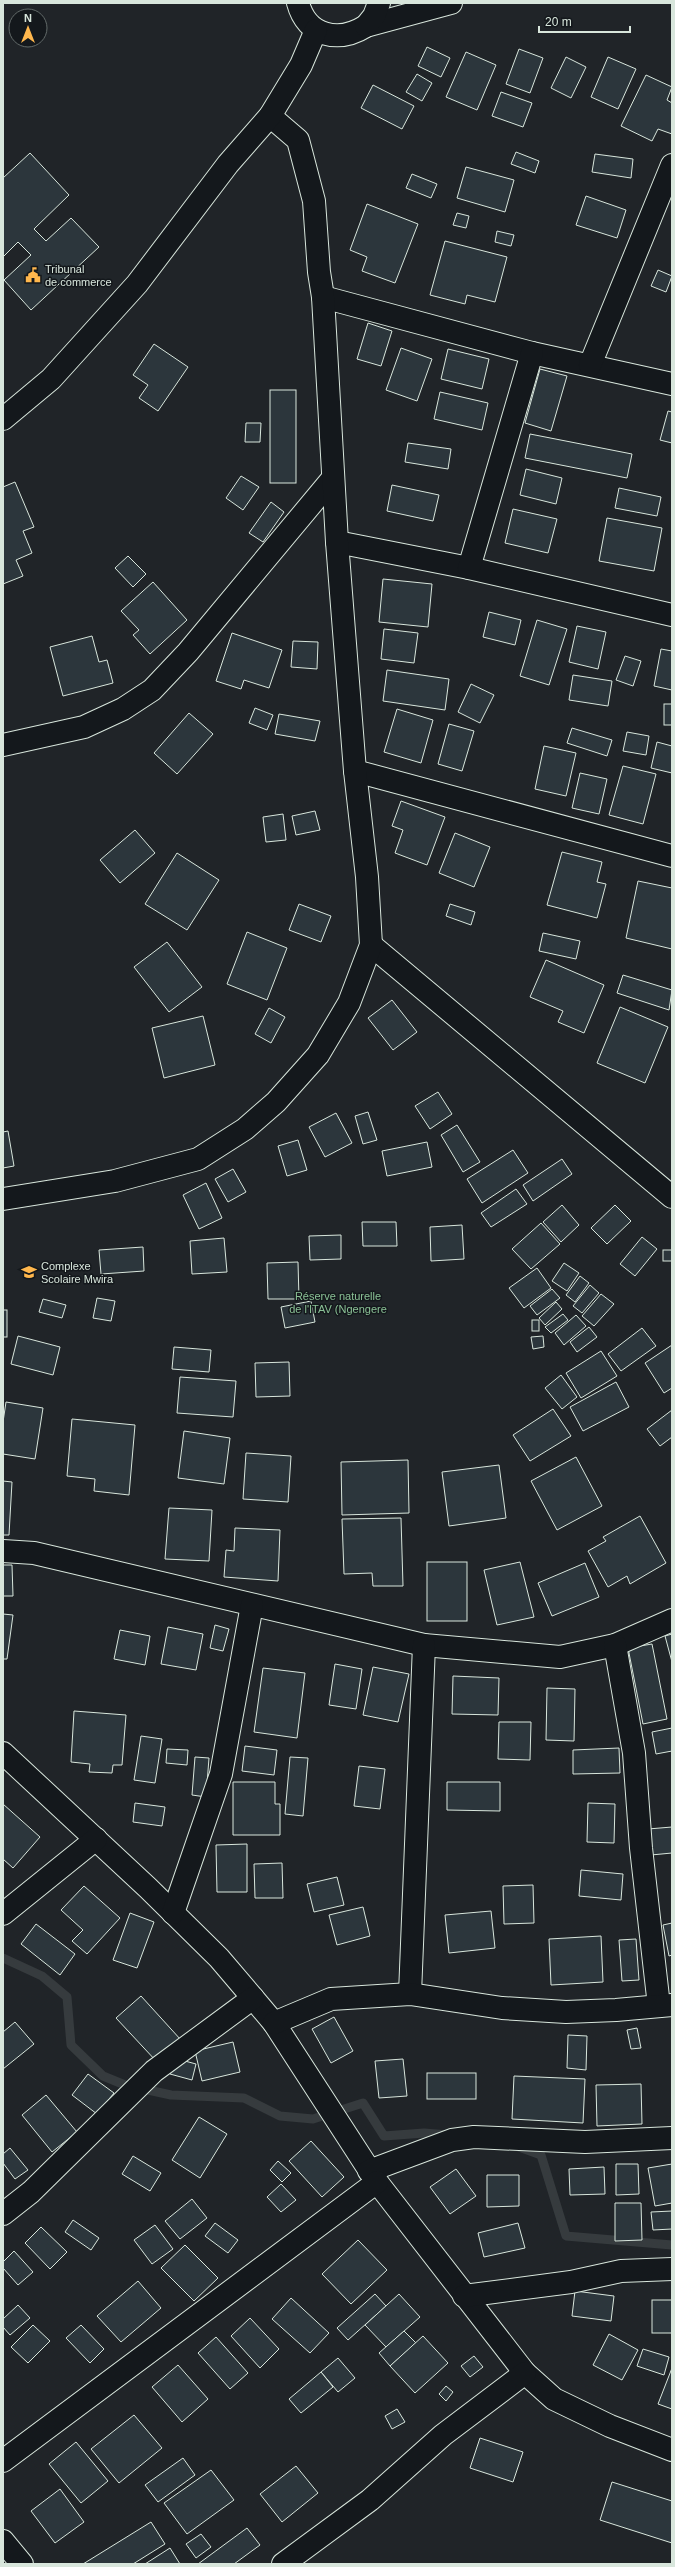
<svg xmlns="http://www.w3.org/2000/svg" width="675" height="2567" font-family="Arial,sans-serif">
<style>
.green{fill:#202428;stroke:#939e99;fill-rule:evenodd}
.lines{fill:none;stroke-linecap:round;stroke-linejoin:round}
.stream{stroke:#363b3e;stroke-width:9}
.building{fill:#2c363c;stroke:#d8e6dc}
.minor-casing{stroke:#d8e6dc;stroke-width:24}
.tertiary-casing{stroke:#d8e6dc;stroke-width:24}
.minor{stroke:#14181c;stroke-width:22}
.tertiary{stroke:#14181c;stroke-width:22}
.labels{text-anchor:middle;dominant-baseline:central;stroke-width:3;stroke-linejoin:round;paint-order:stroke}
.poi-label{font-size:11px;fill:#d8e6dc;stroke:#14181c;text-anchor:start}
.park-label{font-size:11px;fill:#8ac095;stroke:#14181c}
</style>
<rect width="100%" height="100%" fill="#14181c"/>
<path class="green" d="M3 3H672V2564H3ZM16 16H40V40H16Z"/>
<g class="lines">
<g class="stream">
<path d="M3 1958 42 1976 67 1997 71 2045 103 2076 125 2085 171 2095 244 2098 280 2116 313 2119 363 2103 384 2136 424 2133 448 2135"/>
<path d="M519 2147 541 2155 566 2236 672 2245"/>
</g>
</g>
<g class="building">
<path d="M427 47 450 58 441 77 418 66Z"/>
<path d="M519 49 543 58 530 93 506 84Z"/>
<path d="M466 52 496 65 477 110 446 97Z"/>
<path d="M566 57 586 67 571 98 551 88Z"/>
<path d="M608 57 636 69 618 109 591 97Z"/>
<path d="M417 74 432 83 422 101 406 92Z"/>
<path d="M646 75 672 87 667 100 672 103V134L658 129 652 141 621 126Z"/>
<path d="M373 85 414 106 402 129 361 108Z"/>
<path d="M501 92 532 103 523 127 492 116Z"/>
<path d="M516 152 539 161 535 173 511 164Z"/>
<path d="M30 153 69 195 34 229 46 241 71 218 99 247 31 310 4 280 31 255 18 242 3 257V178Z"/>
<path d="M595 154 633 159 631 178 592 172Z"/>
<path d="M466 167 514 180 505 212 457 198Z"/>
<path d="M412 174 437 184 431 198 406 188Z"/>
<path d="M586 196 626 210 617 238 576 225Z"/>
<path d="M367 204 418 224 395 283 362 271 367 257 350 250Z"/>
<path d="M457 213 469 216 466 228 453 225Z"/>
<path d="M497 231 514 235 511 246 495 242Z"/>
<path d="M445 241 507 257 495 302 467 295 465 304 430 295Z"/>
<path d="M658 270 672 276 666 292 651 286Z"/>
<path d="M368 323 392 331 381 366 357 359Z"/>
<path d="M154 344 188 367 158 411 139 398 148 385 133 375Z"/>
<path d="M401 348 432 359 417 401 386 390Z"/>
<path d="M448 349 489 359 482 389 441 379Z"/>
<path d="M540 369 567 376 551 431 525 423Z"/>
<rect x="270" y="390" width="26" height="93"/>
<path d="M440 392 488 403 482 430 434 419Z"/>
<path d="M668 411 672 412V443L660 440Z"/>
<path d="M246 423H261L260 442H245Z"/>
<path d="M530 434 632 454 627 478 525 458Z"/>
<path d="M408 443 451 449 448 469 405 462Z"/>
<path d="M526 469 562 478 556 504 520 495Z"/>
<path d="M241 476 259 487 243 510 226 498Z"/>
<path d="M15 482 34 527 23 531 32 553 16 560 23 576 3 584V487Z"/>
<path d="M392 485 439 495 433 521 387 511Z"/>
<path d="M619 488 661 497 657 516 615 508Z"/>
<path d="M271 502 284 512 263 542 249 533Z"/>
<path d="M513 509 557 519 548 553 505 543Z"/>
<path d="M607 518 662 528 654 571 599 561Z"/>
<path d="M128 556 146 574 133 587 115 568Z"/>
<path d="M383 579 432 584 428 627 379 622Z"/>
<path d="M153 582 187 620 150 654 133 635 139 630 121 611Z"/>
<path d="M489 612 521 620 515 645 483 637Z"/>
<path d="M537 620 567 629 549 685 520 676Z"/>
<path d="M577 626 606 632 598 669 569 662Z"/>
<path d="M384 629 418 633 414 663 381 659Z"/>
<path d="M232 633 282 650 269 688 244 680 241 689 216 681Z"/>
<path d="M92 636 99 662 107 660 113 683 63 696 50 647Z"/>
<path d="M293 641 318 642 317 669 291 667Z"/>
<path d="M661 649 672 651V690L654 686Z"/>
<path d="M625 656 641 661 633 686 616 680Z"/>
<path d="M387 670 449 679 445 710 383 701Z"/>
<path d="M573 675 612 681 608 706 569 700Z"/>
<path d="M471 684 494 695 480 723 458 712Z"/>
<rect x="664" y="704" width="8" height="21"/>
<path d="M255 708 273 715 267 730 249 723Z"/>
<path d="M397 709 433 720 421 763 384 752Z"/>
<path d="M189 713 213 734 177 774 154 753Z"/>
<path d="M279 714 320 721 315 741 275 734Z"/>
<path d="M449 724 474 731 462 771 438 764Z"/>
<path d="M572 728 612 740 607 756 567 743Z"/>
<path d="M627 732 649 736 646 755 623 751Z"/>
<path d="M657 742 672 746V773L651 768Z"/>
<path d="M544 746 576 753 566 796 535 789Z"/>
<path d="M623 766 656 774 643 824 609 815Z"/>
<path d="M580 773 607 779 599 814 572 808Z"/>
<path d="M401 801 445 817 427 865 395 853 403 830 392 826Z"/>
<path d="M315 811 320 830 296 835 292 816Z"/>
<path d="M283 814 286 840 266 842 263 817Z"/>
<path d="M135 830 155 853 120 883 100 860Z"/>
<path d="M455 833 490 847 474 887 439 873Z"/>
<path d="M562 852 602 862 597 882 606 884 597 918 547 905Z"/>
<path d="M177 853 219 880 187 930 145 904Z"/>
<path d="M638 881 672 888V949L626 938Z"/>
<path d="M299 904 331 916 321 942 289 930Z"/>
<path d="M450 904 475 912 471 925 446 916Z"/>
<path d="M247 932 287 948 267 1000 227 984Z"/>
<path d="M543 933 580 941 576 959 539 951Z"/>
<path d="M167 942 202 987 169 1012 134 967Z"/>
<path d="M546 960 604 985 584 1033 558 1022 563 1011 530 997Z"/>
<path d="M623 975 672 990 669 1010 617 993Z"/>
<path d="M392 1000 417 1032 393 1050 368 1018Z"/>
<path d="M620 1007 668 1027 645 1083 597 1063Z"/>
<path d="M269 1008 285 1017 271 1043 255 1034Z"/>
<path d="M203 1016 215 1065 164 1078 152 1028Z"/>
<path d="M438 1092 452 1114 430 1129 415 1106Z"/>
<path d="M368 1112 377 1140 363 1144 355 1116Z"/>
<path d="M336 1113 352 1143 325 1157 309 1127Z"/>
<path d="M457 1125 480 1162 463 1172 441 1135Z"/>
<path d="M8 1131 14 1166 3 1168V1132Z"/>
<path d="M298 1140 307 1170 287 1176 278 1146Z"/>
<path d="M427 1142 432 1167 387 1176 382 1151Z"/>
<path d="M513 1150 528 1173 482 1203 467 1179Z"/>
<path d="M562 1159 572 1174 533 1201 523 1185Z"/>
<path d="M233 1169 246 1192 228 1202 215 1179Z"/>
<path d="M206 1183 222 1218 199 1229 183 1195Z"/>
<path d="M516 1189 527 1204 491 1227 481 1213Z"/>
<path d="M562 1205 579 1225 561 1242 543 1222Z"/>
<path d="M615 1205 631 1221 607 1244 591 1228Z"/>
<path d="M362 1222H396L397 1246H363Z"/>
<path d="M541 1223 560 1244 531 1269 512 1249Z"/>
<path d="M462 1225 464 1259 431 1261 430 1227Z"/>
<path d="M341 1235V1259L310 1260 309 1236Z"/>
<path d="M642 1237 657 1249 635 1276 620 1264Z"/>
<path d="M224 1238 227 1272 192 1274 190 1241Z"/>
<path d="M143 1247 144 1271 101 1274 99 1250Z"/>
<rect x="663" y="1250" width="9" height="11"/>
<path d="M298 1262 299 1299H268L267 1263Z"/>
<path d="M564 1263 579 1273 567 1291 552 1281Z"/>
<path d="M537 1268 551 1288 524 1308 509 1288Z"/>
<path d="M580 1276 589 1283 575 1302 566 1295Z"/>
<path d="M590 1285 599 1293 582 1313 573 1306Z"/>
<path d="M552 1289 560 1298 537 1315 530 1306Z"/>
<path d="M601 1294 614 1304 594 1326 582 1316Z"/>
<path d="M97 1298 115 1301 111 1321 93 1318Z"/>
<path d="M43 1299 66 1305 62 1318 39 1312Z"/>
<path d="M311 1301 315 1322 285 1328 281 1307Z"/>
<path d="M556 1302 562 1309 545 1325 539 1318Z"/>
<rect x="3" y="1310" width="4" height="27"/>
<path d="M563 1314 568 1320 551 1333 545 1327Z"/>
<path d="M576 1315 586 1326 564 1345 555 1333Z"/>
<rect x="532" y="1320" width="7" height="11"/>
<path d="M589 1327 597 1337 577 1352 570 1342Z"/>
<path d="M642 1328 656 1346 621 1371 608 1354Z"/>
<path d="M18 1336 60 1347 53 1375 11 1364Z"/>
<path d="M543 1336 544 1347 533 1349 531 1337Z"/>
<path d="M672 1345V1388L664 1393 645 1363Z"/>
<path d="M174 1347 211 1350 209 1372 172 1369Z"/>
<path d="M601 1351 617 1376 581 1398 566 1373Z"/>
<path d="M289 1362 290 1396 256 1397 255 1363Z"/>
<path d="M561 1375 577 1397 562 1409 545 1388Z"/>
<path d="M180 1377 236 1381 233 1417 177 1413Z"/>
<path d="M616 1382 629 1407 583 1431 570 1407Z"/>
<path d="M6 1402 43 1408 35 1459 3 1454V1422Z"/>
<path d="M553 1409 571 1436 530 1461 513 1435Z"/>
<path d="M672 1410V1437L660 1446 647 1429Z"/>
<path d="M72 1419 135 1425 129 1495 94 1491 95 1479 67 1476Z"/>
<path d="M184 1431 230 1438 224 1484 178 1478Z"/>
<path d="M246 1453 291 1456 288 1502 243 1499Z"/>
<path d="M576 1457 602 1506 557 1530 531 1481Z"/>
<path d="M408 1460 409 1513 342 1515 341 1462Z"/>
<path d="M499 1465 506 1518 449 1526 442 1472Z"/>
<path d="M3 1481 12 1482 9 1535H3Z"/>
<path d="M169 1508 212 1510 209 1561 165 1559Z"/>
<path d="M640 1516 666 1563 630 1584 627 1576 608 1587 588 1551 606 1541 603 1537Z"/>
<path d="M401 1518 403 1586H373L372 1573 344 1574 342 1519Z"/>
<path d="M235 1528 280 1530 278 1581 224 1577 226 1550 234 1551Z"/>
<rect x="427" y="1562" width="40" height="59"/>
<path d="M520 1562 534 1617 497 1625 484 1570Z"/>
<path d="M585 1563 599 1597 552 1616 538 1583Z"/>
<path d="M3 1565H12L13 1596H3Z"/>
<path d="M3 1614 13 1615 7 1659H3Z"/>
<path d="M215 1625 229 1629 223 1651 210 1648Z"/>
<path d="M168 1627 203 1634 196 1670 161 1664Z"/>
<path d="M120 1630 150 1636 145 1665 114 1659Z"/>
<path d="M672 1634V1662L665 1636Z"/>
<path d="M652 1644 667 1719 643 1724 628 1648Z"/>
<path d="M335 1664 362 1669 356 1709 329 1705Z"/>
<path d="M373 1667 409 1674 398 1722 363 1715Z"/>
<path d="M263 1668 305 1673 297 1738 254 1732Z"/>
<path d="M453 1676 499 1678 498 1715 452 1714Z"/>
<path d="M547 1688 575 1689 574 1741 546 1740Z"/>
<path d="M74 1711 126 1715 122 1765H113L112 1773 89 1772 90 1764 71 1762Z"/>
<path d="M499 1722H531L530 1760 498 1759Z"/>
<path d="M672 1728V1751L656 1754 652 1732Z"/>
<path d="M141 1736 162 1739 155 1783 134 1780Z"/>
<path d="M245 1746 277 1750 274 1775 242 1771Z"/>
<path d="M619 1748 620 1773 573 1774V1750Z"/>
<path d="M167 1749 188 1750 187 1765 166 1763Z"/>
<path d="M195 1757 209 1758 206 1797 192 1795Z"/>
<path d="M290 1757 308 1758 303 1816 285 1814Z"/>
<path d="M359 1766 385 1769 380 1809 354 1806Z"/>
<path d="M233 1782H275V1804H280V1835H233Z"/>
<path d="M447 1782H500V1811L447 1810Z"/>
<path d="M135 1803 165 1807 162 1826 133 1822Z"/>
<path d="M588 1803 615 1804 614 1843 587 1842Z"/>
<path d="M3 1804 40 1837 13 1868 3 1859Z"/>
<path d="M672 1827V1853L651 1855 648 1829Z"/>
<path d="M247 1844V1892H217L216 1845Z"/>
<path d="M282 1863 283 1898H255L254 1864Z"/>
<path d="M581 1870 623 1874 621 1900 579 1896Z"/>
<path d="M337 1877 344 1905 314 1912 307 1884Z"/>
<path d="M533 1885 534 1923 504 1924 503 1886Z"/>
<path d="M84 1886 120 1918 87 1954 72 1941 83 1930 61 1910Z"/>
<path d="M363 1907 370 1936 337 1945 329 1915Z"/>
<path d="M491 1911 495 1948 449 1953 445 1915Z"/>
<path d="M130 1913 154 1922 137 1968 113 1960Z"/>
<path d="M672 1923V1955L669 1956 663 1925Z"/>
<path d="M36 1924 75 1954 60 1975 21 1944Z"/>
<path d="M601 1936 603 1982 551 1985 549 1939Z"/>
<path d="M636 1939 639 1980 622 1981 619 1940Z"/>
<path d="M141 1996 181 2040 157 2062 116 2018Z"/>
<path d="M334 2017 353 2051 331 2063 312 2029Z"/>
<path d="M15 2022 34 2044 3 2069V2032Z"/>
<path d="M637 2028 641 2048 631 2049 627 2030Z"/>
<path d="M568 2035 587 2036 586 2070 567 2068Z"/>
<path d="M233 2042 240 2072 202 2081 195 2051Z"/>
<path d="M174 2058 196 2064 192 2080 170 2074Z"/>
<path d="M403 2059 407 2096 379 2098 375 2061Z"/>
<rect x="427" y="2073" width="49" height="26"/>
<path d="M88 2074 114 2093 97 2114 72 2095Z"/>
<path d="M514 2076 585 2079 583 2123 512 2119Z"/>
<path d="M641 2084 642 2124 597 2126 596 2085Z"/>
<path d="M46 2095 77 2132 52 2152 22 2115Z"/>
<path d="M199 2117 227 2134 200 2178 172 2160Z"/>
<path d="M311 2141 344 2177 322 2197 289 2161Z"/>
<path d="M10 2148 28 2170 15 2179 3 2163V2154Z"/>
<path d="M133 2156 161 2173 150 2191 122 2174Z"/>
<path d="M278 2161 291 2173 282 2182 270 2170Z"/>
<path d="M616 2164H638L639 2194 616 2195Z"/>
<path d="M672 2164V2203L655 2206 648 2168Z"/>
<path d="M604 2167 605 2194 570 2195 569 2169Z"/>
<path d="M456 2169 476 2196 450 2214 430 2187Z"/>
<path d="M487 2175H519V2206L487 2207Z"/>
<path d="M281 2184 296 2200 281 2212 267 2197Z"/>
<path d="M192 2199 207 2218 180 2239 165 2221Z"/>
<path d="M615 2203H641L642 2240 615 2241Z"/>
<path d="M672 2211V2229L653 2230 651 2212Z"/>
<path d="M73 2220 99 2238 91 2250 65 2232Z"/>
<path d="M215 2223 238 2240 228 2253 205 2236Z"/>
<path d="M518 2223 525 2248 484 2257 478 2233Z"/>
<path d="M155 2225 173 2249 152 2264 134 2240Z"/>
<path d="M41 2227 67 2252 50 2269 25 2243Z"/>
<path d="M358 2240 387 2270 351 2304 322 2274Z"/>
<path d="M185 2245 218 2278 194 2301 161 2268Z"/>
<path d="M14 2251 33 2272 18 2285 3 2268V2262Z"/>
<path d="M138 2281 161 2308 121 2342 97 2316Z"/>
<path d="M575 2291 614 2296 611 2321 572 2316Z"/>
<path d="M375 2294 386 2306 348 2340 337 2328Z"/>
<path d="M399 2294 420 2317 386 2347 365 2325Z"/>
<path d="M291 2298 329 2333 310 2353 272 2319Z"/>
<rect x="652" y="2300" width="20" height="33"/>
<path d="M18 2305 30 2318 10 2335 3 2327V2319Z"/>
<path d="M250 2318 279 2349 260 2368 231 2336Z"/>
<path d="M33 2325 50 2341 28 2363 11 2347Z"/>
<path d="M81 2325 104 2349 90 2363 66 2338Z"/>
<path d="M404 2331 416 2343 390 2366 379 2353Z"/>
<path d="M609 2334 638 2350 622 2380 593 2365Z"/>
<path d="M423 2336 448 2363 415 2393 390 2366Z"/>
<path d="M216 2337 248 2373 230 2389 198 2353Z"/>
<path d="M643 2349 669 2357 664 2375 637 2366Z"/>
<path d="M474 2356 483 2367 470 2377 461 2366Z"/>
<path d="M338 2358 355 2378 338 2392 321 2372Z"/>
<path d="M178 2365 208 2399 182 2422 152 2387Z"/>
<path d="M672 2368V2409L658 2404Z"/>
<path d="M321 2372 333 2387 301 2413 289 2399Z"/>
<path d="M446 2386 453 2392 446 2401 439 2394Z"/>
<path d="M397 2409 405 2422 392 2429 385 2416Z"/>
<path d="M134 2415 162 2448 119 2483 91 2449Z"/>
<path d="M480 2438 523 2452 513 2482 470 2468Z"/>
<path d="M76 2442 108 2481 81 2503 49 2464Z"/>
<path d="M183 2458 195 2475 158 2502 145 2485Z"/>
<path d="M296 2466 318 2493 282 2522 260 2494Z"/>
<path d="M211 2470 234 2500 187 2534 164 2503Z"/>
<path d="M612 2482 672 2501V2543L600 2520Z"/>
<path d="M60 2489 84 2522 55 2543 31 2511Z"/>
<path d="M151 2522 165 2544 133 2564H83Z"/>
<path d="M247 2528 260 2545 234 2564H198Z"/>
<path d="M201 2534 211 2547 196 2558 186 2544Z"/>
<path d="M170 2548 180 2564H145Z"/>
</g>
<g class="lines">
<g class="minor-casing">
<g id="minor">
<path d="M323 297 532 353 672 384"/>
<path d="M590 365 672 165"/>
<path d="M337 542 469 568 672 615"/>
<path d="M469 568 532 353"/>
<path d="M3 745 84 727 123 709 152 690 188 652 333 478"/>
<path d="M355 771 672 856"/>
<path d="M371 945 672 1197"/>
<path d="M3 1199 115 1181 198 1159 245 1129 276 1102 318 1055 349 1003 371 945 367 877 355 771 337 542 323 297 319 272 314 201 298 140 270 116"/>
<path d="M3 1551 34 1553 424 1645 560 1657 615 1645 672 1620"/>
<path d="M615 1645 634 1753 641 1848 659 2006"/>
<path d="M3 1753 148 1888 219 1958 253 1998 274 2023 377 2182 525 2373 554 2399 610 2426 672 2450"/>
<path d="M173 1913 221 1774 252 1605"/>
<path d="M3 1914 96 1839"/>
<path d="M410 1994 424 1645"/>
<path d="M274 2023 331 1999 410 1994 502 2008 566 2012 616 2010 672 2005"/>
<path d="M369 2171 452 2140 474 2137 585 2142 672 2138"/>
<path d="M3 2214 31 2192 154 2071 253 1998"/>
<path d="M464 2296 571 2282 621 2271 672 2269"/>
<path d="M3 2461 377 2182"/>
<path d="M3 2541 22 2564"/>
<path d="M283 2564 370 2500 443 2435 525 2373"/>
</g>
</g>
<g class="tertiary-casing">
<g id="tertiary">
<path d="M298 3C307 37 339 43 366 26L451 3"/>
<path d="M366 26 374 16 379 3"/>
<path d="M3 419 51 379 137 284 228 164 270 116 301 65 316 30"/>
</g>
</g>
<use href="#minor" class="minor"/>
<use href="#tertiary" class="tertiary"/>
</g>
<defs>
<g id="civic-bare" transform="scale(1.2)"><path d="M-.6-6.5H3V-4.5H.6V-3L4-1V1h2V6H-6V1h2V-1L-.6-3ZM-1.2 2.5V6h2.4V2.5Z" fill="#ffb74d" stroke="#14181c" stroke-width="2.5" paint-order="stroke"/></g>
<g id="school-bare" transform="scale(1.2)"><path d="M0-5L7-2L0 1L-7-2ZM-4 1L0 2.5L4 1V4Q0 6-4 4Z" fill="#ffb74d" stroke="#14181c" stroke-width="2.5" paint-order="stroke"/></g>
</defs>
<g fill-rule="evenodd">
<use href="#civic-bare" x="33" y="275"/>
<use href="#school-bare" x="29" y="1272"/>
</g>
<g class="labels">
<g class="poi-label">
<text x="45" y="269">Tribunal<tspan x="45" dy="13">de commerce</tspan></text>
<text x="41" y="1266">Complexe<tspan x="41" dy="13">Scolaire Mwira</tspan></text>
</g>
<g class="park-label">
<text x="338" y="1296">Réserve naturelle<tspan x="338" dy="13">de l'ITAV (Ngengere</tspan></text>
</g>
</g>
<rect width="675" height="2567" fill="none" stroke="#d8e6dc" stroke-width="8"/>
<g transform="translate(28 28)"><circle r="19" fill="#14181c" stroke="#626a69"/>
<path d="M0-3L7 15L0 10L-7 15Z" fill="#ffb74d"/>
<text y="-6" font-size="11" font-weight="bold" text-anchor="middle" fill="#d8e6dc">N</text>
</g>
<path d="M539 26v6h91v-6" fill="none" stroke="#d8e6dc" stroke-width="2"/>
<text x="545" y="26" font-size="12" fill="#d8e6dc" stroke="#14181c" stroke-width="3" paint-order="stroke">20 m</text>
</svg>
